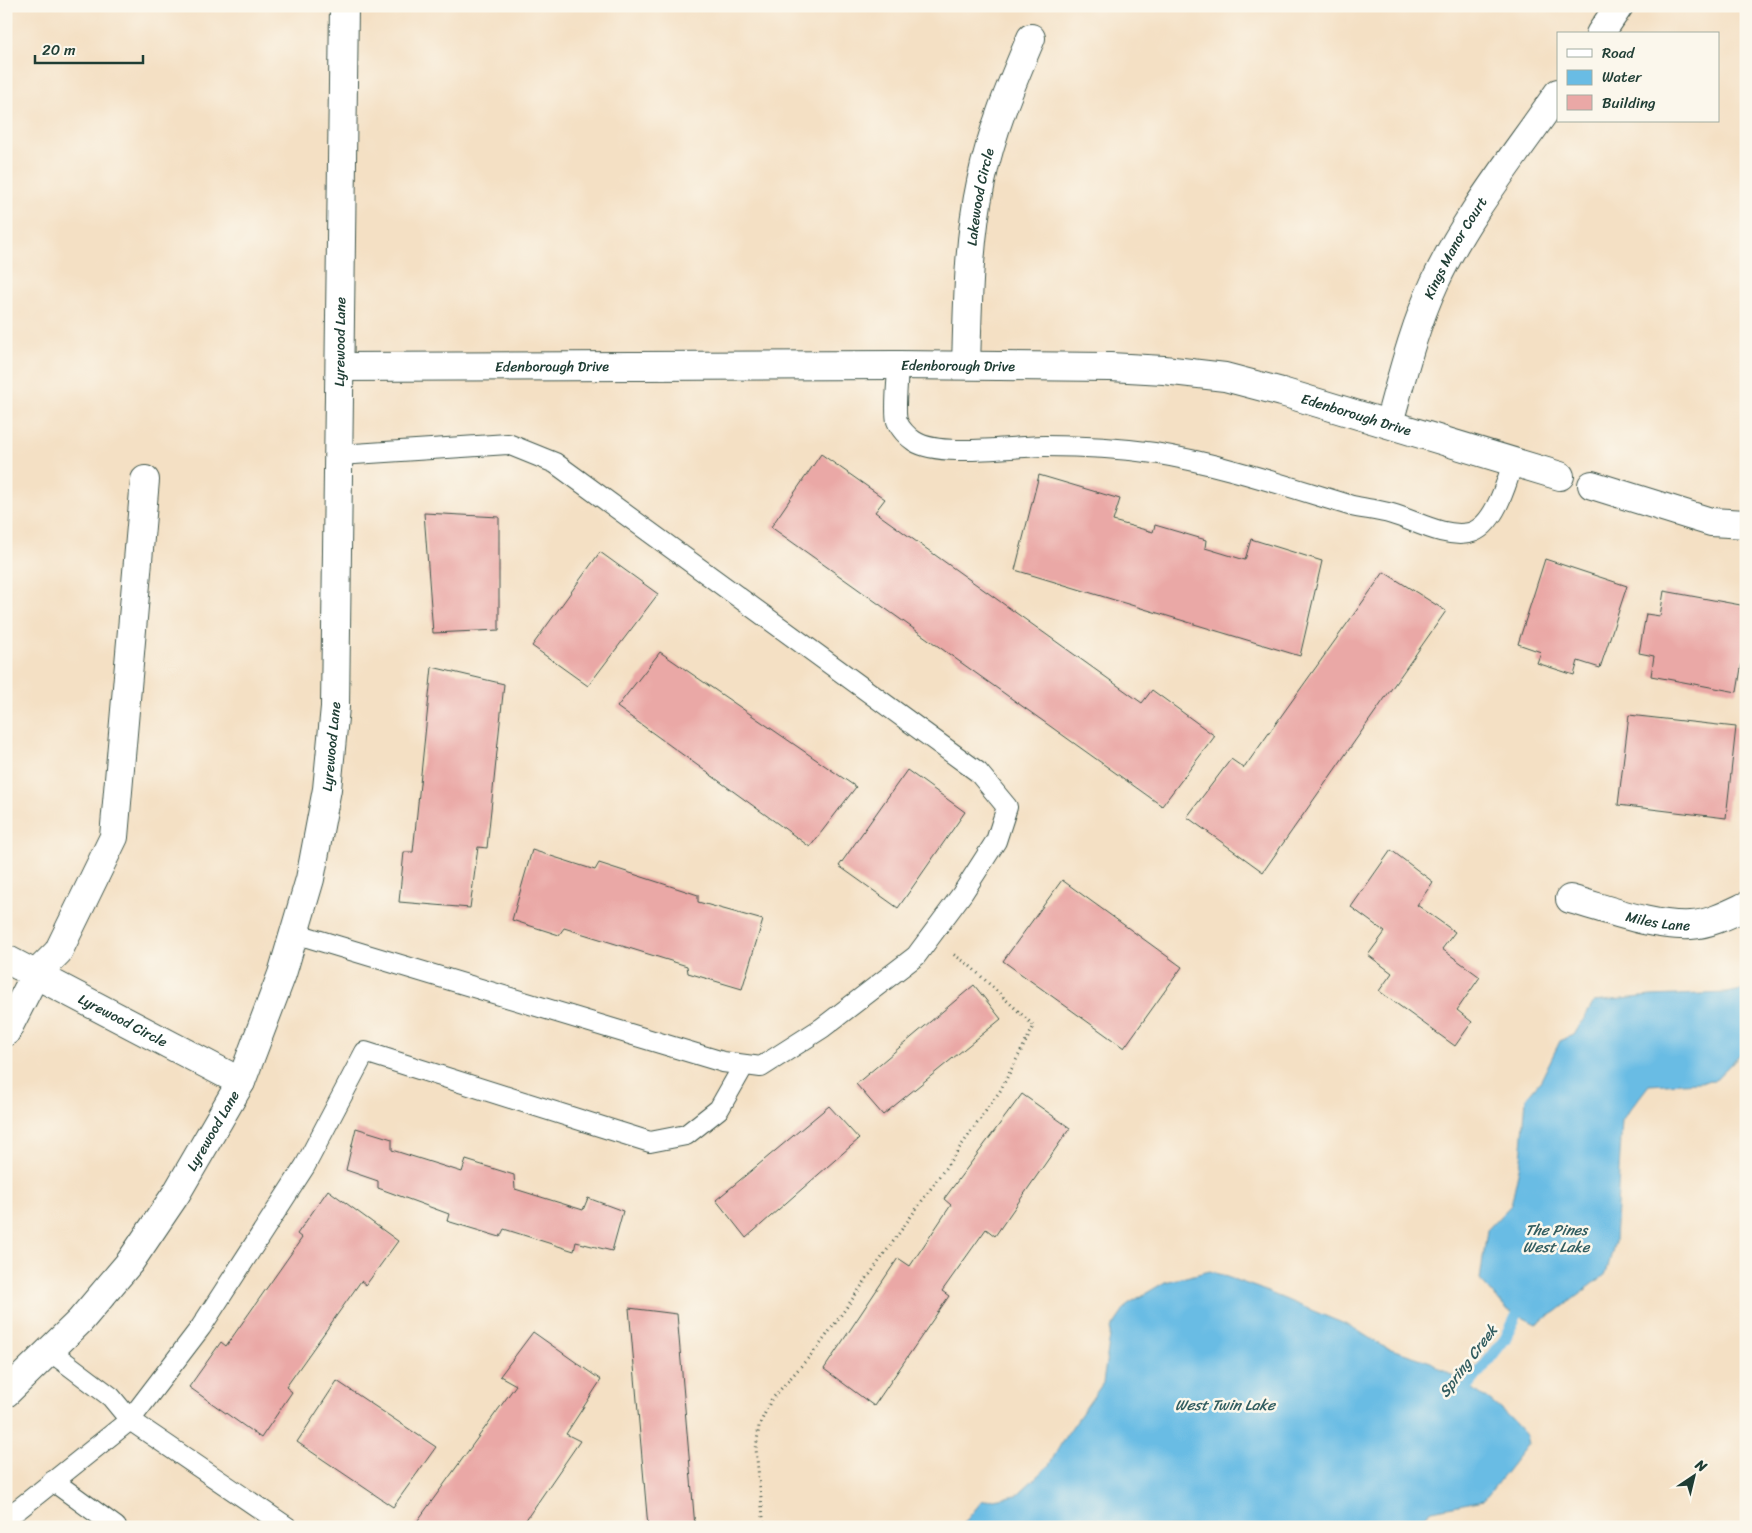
<svg xmlns="http://www.w3.org/2000/svg" width="1752" height="1533" font-family="Sriracha,sans-serif">
<style>
.water{fill:#69bce4;stroke:#447c8c}
.lines{fill:none;stroke-linecap:round;stroke-linejoin:round}
.stream{stroke:#69bce4;stroke-width:11}
.building{fill:#eaa8a6}
.service-casing{stroke:#3f554a;stroke-width:22}
.minor-casing{stroke:#3f554a;stroke-width:30}
.tertiary-casing{stroke:#3f554a;stroke-width:30}
.path{stroke:#3f554a;stroke-width:3;stroke-dasharray:1 4;stroke-linecap:butt}
.service{stroke:#fff;stroke-width:20}
.minor{stroke:#fff;stroke-width:28}
.tertiary{stroke:#fff;stroke-width:28}
.labels{text-anchor:middle;dominant-baseline:central;stroke-width:5;stroke-linejoin:round;paint-order:stroke}
.street-label{font-size:14px;fill:#1f3d34;stroke:#fbf7ec}
.water-label{font-size:15px;font-style:italic;fill:#325d60;stroke:#fbf7ec}
</style>
<rect width="100%" height="100%" fill="#fbf7ec"/>
<filter id="ink" filterUnits="userSpaceOnUse"><feTurbulence type="fractalNoise" baseFrequency=".02" numOctaves="2"/><feDisplacementMap in="SourceGraphic" scale="10" xChannelSelector="R" yChannelSelector="G"/><feConvolveMatrix kernelMatrix="1 2 1 2 8 2 1 2 1" color-interpolation-filters="sRGB"/></filter>
<filter id="wash" filterUnits="userSpaceOnUse"><feTurbulence type="fractalNoise" baseFrequency=".0096" numOctaves="4" result="noise"/><feDisplacementMap in="SourceGraphic" scale="20" xChannelSelector="R" yChannelSelector="G"/><feGaussianBlur stdDeviation="1.12" result="paint"/><feColorMatrix in="noise" values="0 0 0 0 0 0 0 0 0 0 0 0 0 0 0 0 0 1.4 0 .05"/><feComposite in="paint" operator="in"/></filter>
<g filter="url(#wash)">
<rect width="100%" height="100%" fill="#f4e0c4"/>
<g class="water">
<path d="M1746 989V1048L1714 1081 1649 1085 1622 1120 1615 1241 1606 1274 1556 1312 1536 1324 1506 1309 1480 1280 1487 1230 1511 1205 1521 1159 1526 1098 1541 1080 1560 1041 1574 1035 1594 1002 1651 996 1727 993Z"/>
<path d="M1210 1271 1258 1288 1352 1327 1382 1346 1431 1362 1489 1400 1508 1416 1526 1435 1528 1444 1484 1500 1432 1510 1412 1527H961L982 1501 1017 1495 1049 1465 1065 1437 1103 1383 1111 1329 1128 1304 1165 1282Z"/>
</g>
<g class="lines">
<path class="stream" d="M1459 1398 1505 1339 1523 1302"/>
</g>
<g id="blocks">
<g class="building">
<path d="M821 454 885 499 875 512 1142 703 1152 690 1215 736 1162 806 771 527Z"/>
<path d="M1039 475 1120 499 1113 521 1153 532 1155 525 1206 540 1205 548 1245 560 1251 539 1322 561 1300 656 1015 570Z"/>
<path d="M424 513 499 517V630L433 633Z"/>
<path d="M600 552 658 594 588 686 532 646Z"/>
<path d="M1545 559 1627 586 1600 668 1578 661 1574 675 1537 663 1541 652 1518 644Z"/>
<path d="M1384 572 1446 611 1263 872 1187 817 1231 759 1244 768Z"/>
<path d="M1664 591 1746 606V638L1737 692 1651 676 1654 656 1639 653 1646 614 1660 616Z"/>
<path d="M660 652 856 787 810 847 617 707Z"/>
<path d="M432 667 504 684 487 848 478 847 470 908 399 902 404 852H413Z"/>
<path d="M1629 715 1736 727 1726 818 1618 805Z"/>
<path d="M907 770 965 812 898 908 839 866Z"/>
<path d="M532 850 595 870 599 863 698 895V902L763 920 742 989 688 973 687 966 564 928 559 935 512 920Z"/>
<path d="M1391 850 1433 882 1417 905 1455 932 1442 949 1480 977 1457 1010 1472 1022 1455 1046 1379 991 1392 973 1368 955 1385 932 1351 907Z"/>
<path d="M1062 880 1182 967 1124 1048 1003 961Z"/>
<path d="M974 985 1001 1019 883 1115 856 1084Z"/>
<path d="M1022 1094 1070 1128 995 1236 986 1229 942 1291 949 1296 874 1406 824 1369 898 1258 910 1266 951 1205 944 1199Z"/>
<path d="M829 1106 859 1139 746 1238 716 1200Z"/>
<path d="M356 1128 392 1139V1150L462 1172 466 1160 514 1175 515 1189 583 1210 588 1198 623 1211 612 1251 576 1242 574 1251 504 1229 500 1237 447 1221 449 1214 378 1188V1181L346 1170Z"/>
<path d="M328 1190 398 1241 366 1285 361 1281 286 1387 292 1392 261 1438 189 1387 221 1342 226 1346 302 1238 297 1234Z"/>
<path d="M629 1308 677 1314 695 1527H648Z"/>
<path d="M533 1332 601 1380 566 1434 580 1441 521 1527H413L516 1385 500 1376Z"/>
<path d="M337 1381 436 1447 393 1507 297 1442Z"/>
</g>
</g>
</g>
<g filter="url(#ink)">
<use href="#blocks" fill-opacity="0" stroke="#3f554a" stroke-width="1"/>
<g class="lines">
<g class="service-casing">
<g id="service">
<path d="M898 365C898 379 894 409 897 421 900 429 908 437 914 441 939 458 1014 446 1045 446 1082 446 1119 448 1154 453 1222 464 1286 486 1352 506 1365 509 1379 510 1392 514 1416 521 1444 538 1469 533 1494 528 1507 483 1513 462"/>
<path d="M294 933 723 1062 761 1067 822 1028 916 956 962 894 996 841 1007 807 978 772 555 463 508 444 339 455"/>
<path d="M50 1351 111 1397 130 1420 287 1527"/>
<path d="M53 1481 116 1527"/>
<path d="M6 1517 20 1508 130 1420 201 1327 305 1166 365 1052 650 1142 686 1135 719 1109 744 1065"/>
</g>
</g>
<g class="minor-casing">
<g id="minor">
<path d="M1600 34 1619 6"/>
<path id="s1" d="M966 365C968 304 968 242 981 182 991 132 1011 85 1031 38"/>
<path id="s2" d="M340 367 898 365 1110 367 1164 370 1225 377 1282 392 1560 476"/>
<path id="s3" d="M1389 423C1402 376 1414 327 1435 282 1466 215 1516 154 1558 93"/>
<path d="M1592 485 1711 522 1746 524"/>
<path id="s4" d="M1570 899C1607 909 1652 927 1691 925 1710 924 1729 914 1746 906"/>
<path id="s5" d="M6 959 241 1082"/>
<path d="M6 1032 35 975 58 952 114 837 145 480"/>
</g>
</g>
<g class="tertiary-casing">
<g id="tertiary">
<path id="s6" d="M6 1393 80 1321 130 1262 176 1194 241 1082 282 974 310 879 327 789 335 707 344 6"/>
</g>
</g>
<path class="path" d="M764 1527 756 1449 759 1426 771 1400 819 1346 1000 1091 1034 1026 969 965 953 954"/>
<use href="#service" class="service"/>
<use href="#minor" class="minor"/>
<use href="#tertiary" class="tertiary"/>
</g>
</g>
<g class="labels">
<g class="street-label">
<text stroke="none"><textPath href="#s1" startOffset="169">Lakewood Circle</textPath></text>
<text stroke="none"><textPath href="#s3" startOffset="188">Kings Manor Court</textPath></text>
<text stroke="none"><textPath href="#s6" startOffset="1146">Lyrewood Lane</textPath></text>
<text stroke="none"><textPath href="#s2" startOffset="618">Edenborough Drive</textPath></text>
<text stroke="none"><textPath href="#s2" startOffset="212">Edenborough Drive</textPath></text>
<text stroke="none"><textPath href="#s2" startOffset="1022">Edenborough Drive</textPath></text>
<text stroke="none"><textPath href="#s6" startOffset="741">Lyrewood Lane</textPath></text>
<text stroke="none"><textPath href="#s4" startOffset="91">Miles Lane</textPath></text>
<text stroke="none"><textPath href="#s5" startOffset="132">Lyrewood Circle</textPath></text>
<text stroke="none"><textPath href="#s6" startOffset="336">Lyrewood Lane</textPath></text>
</g>
<g class="water-label">
<text x="1556" y="1230">The Pines<tspan x="1556" dy="17">West Lake</tspan></text>
<text transform="translate(1468 1361) rotate(-53)">Spring Creek</text>
<text x="1225" y="1405">West Twin Lake</text>
</g>
</g>
<rect width="1752" height="1533" fill="none" stroke="#fbf7ec" stroke-width="25"/>
<rect x="1557" y="32" width="162" height="90" fill="#fbf7ec" stroke="#a3ada2"/>
<rect x="1567" y="49" width="25" height="8" fill="#ffffff" stroke="#a3ada2"/>
<text x="1602" y="58" font-size="15" fill="#1f3d34">Road</text>
<rect x="1567" y="70" width="25" height="15" fill="#69bce4" stroke="#a3ada2"/>
<text x="1602" y="82" font-size="15" fill="#1f3d34">Water</text>
<rect x="1567" y="95" width="25" height="15" fill="#eaa8a6" stroke="#a3ada2"/>
<text x="1602" y="108" font-size="15" fill="#1f3d34">Building</text>
<g transform="translate(1694 1476) rotate(35)" stroke="#fbf7ec" stroke-width="4" paint-order="stroke">
<path d="M0-4L9 19L0 12L-9 19Z" fill="#1f3d34"/>
<text y="-8" font-size="14" font-weight="bold" text-anchor="middle" fill="#1f3d34">N</text>
</g>
<path d="M35 55v8h108v-8" fill="none" stroke="#1f3d34" stroke-width="2.5"/>
<text x="42" y="55" font-size="15" fill="#1f3d34" stroke="#fbf7ec" stroke-width="4" paint-order="stroke">20 m</text>
</svg>
